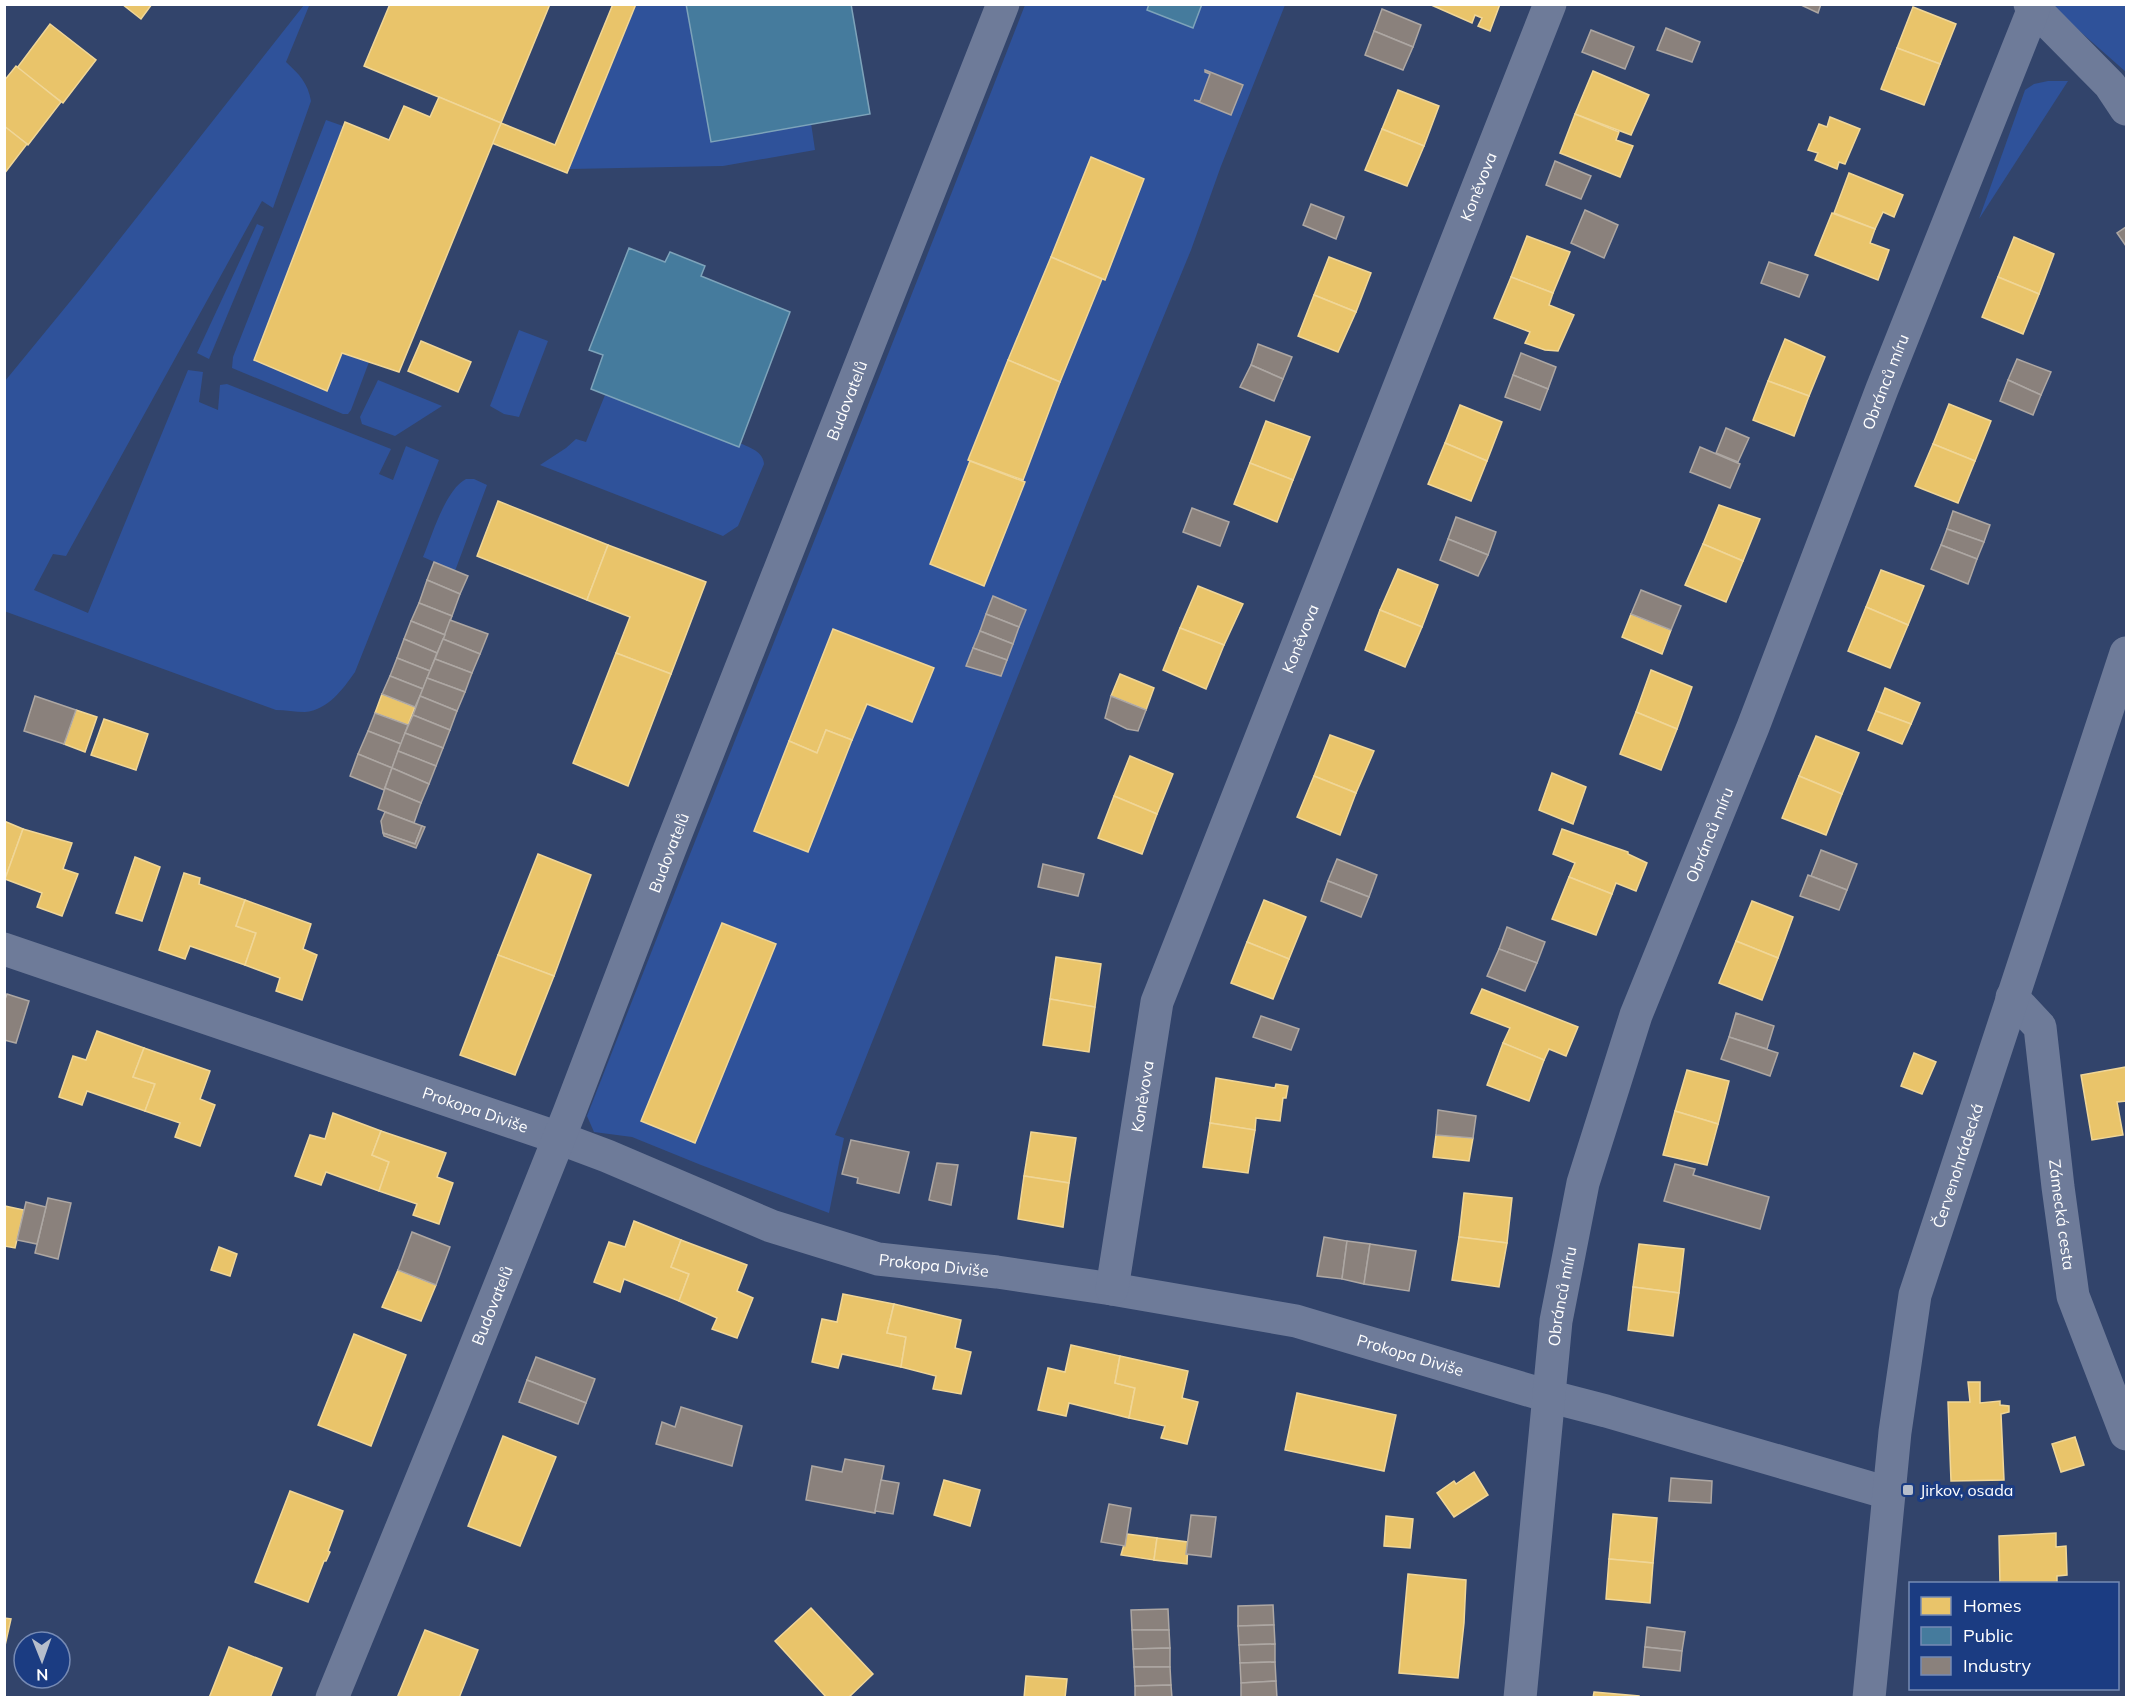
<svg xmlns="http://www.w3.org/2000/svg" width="2131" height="1702" font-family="Mulish,sans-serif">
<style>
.green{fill:#2f529a}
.homes{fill:#e9c46a;stroke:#f0d697;stroke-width:1.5}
.public{fill:#457b9d;stroke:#7da3ba;stroke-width:1.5}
.industry{fill:#8a817c;stroke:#ada7a3;stroke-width:1.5}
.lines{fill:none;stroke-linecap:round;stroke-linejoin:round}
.minor{stroke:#6e7b99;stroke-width:33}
.tertiary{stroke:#6e7b99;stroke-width:33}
.poi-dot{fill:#b7becb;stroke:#1b3c82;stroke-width:2}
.labels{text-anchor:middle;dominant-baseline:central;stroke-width:6;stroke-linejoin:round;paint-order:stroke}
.street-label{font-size:16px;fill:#fff;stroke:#1b3c82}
.poi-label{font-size:16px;fill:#fff;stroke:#1b3c82;text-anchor:start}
</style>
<rect width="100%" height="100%" fill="#32446b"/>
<g class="green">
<path d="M304 5H316L309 6 286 62C299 74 308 83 311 101L273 208 262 201 66 556 53 554 34 590 88 613 188 370 203 372 199 402 218 410 220 385 227 384 391 449 379 474 393 480 406 446 439 460 355 672C343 689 328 710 305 712 295 712 285 710 276 710L4 611 5 381 82 287Z"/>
<path d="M636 5H686L711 141 811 123 815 150 723 166 569 169Z"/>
<path d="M1025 5H1285L1221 166 1191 250 1090 495 835 1135 844 1138 829 1213 701 1165 632 1137 594 1132 587 1116C732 745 881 376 1025 5Z"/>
<path d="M2050 5H2126V72Z"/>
<path d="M2048 81H2068L1979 219 2025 90 2034 84Z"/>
<path d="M326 120 343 126 254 360 326 391 342 353 369 362 351 410 348 414H343L232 368 233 357Z"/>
<path d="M257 224 264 227 209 359 197 353Z"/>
<path d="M519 330 548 341 519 417 504 414 490 406Z"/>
<path d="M378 380 442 406 395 436 362 424 360 417Z"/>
<path d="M605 395 740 443C750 448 763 451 764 464L738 526 723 536 540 465 566 448 576 439 586 442Z"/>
<path d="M466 479H474L487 485 455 571 423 557C432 536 445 490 466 479Z"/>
</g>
<g class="homes">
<path d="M122 4H152L141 19Z"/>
<path d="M390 4H550L501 123 364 66Z"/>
<path d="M613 4H636L567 173 492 143 501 123 555 145Z"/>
<path d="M1429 4H1500L1490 31 1478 26 1482 18 1475 15 1472 23Z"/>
<path d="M1913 7 1956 24 1940 64 1897 48Z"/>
<path d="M50 24 96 60 63 103 17 68Z"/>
<path d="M1897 48 1940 64 1924 105 1881 89Z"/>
<path d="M16 66 61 102 28 145 4 126V81Z"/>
<path d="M1593 71 1649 95 1631 135 1575 114Z"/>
<path d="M1398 90 1439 106 1424 146 1382 129Z"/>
<path d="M439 97 501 123 399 372 342 353 327 391 254 360 345 122 389 140 404 106 430 117Z"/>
<path d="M1575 114 1619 132 1616 140 1633 146 1620 177 1560 153Z"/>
<path d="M1830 117 1860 129 1845 164 1839 162 1837 169 1815 160 1818 153 1808 150 1819 124 1827 127Z"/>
<path d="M4 126 27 144 4 174Z"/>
<path d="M1382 129 1424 146 1407 186 1365 170Z"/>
<path d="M1091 157 1144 179 1105 280 1051 257Z"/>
<path d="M1849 173 1903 195 1894 217 1883 212 1875 229 1834 213Z"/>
<path d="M1832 213 1875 229 1870 243 1889 250 1878 280 1815 255Z"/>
<path d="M1527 236 1570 252 1553 293 1511 277Z"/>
<path d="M2014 237 2054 254 2039 294 1998 277Z"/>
<path d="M1051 257 1102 279 1060 382 1008 360Z"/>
<path d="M1329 257 1371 273 1356 312 1314 295Z"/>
<path d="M1511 277 1553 293 1549 305 1574 315 1558 351 1545 350 1525 343 1530 332 1494 318Z"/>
<path d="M1998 277 2039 294 2023 334 1982 317Z"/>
<path d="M1314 295 1356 312 1338 352 1298 336Z"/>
<path d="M1785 339 1825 357 1809 396 1768 381Z"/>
<path d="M421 341 471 362 458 392 408 371Z"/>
<path d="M1008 360 1060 382 1023 480 968 460Z"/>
<path d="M1768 381 1809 396 1794 436 1753 420Z"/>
<path d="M1949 404 1991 421 1975 461 1933 444Z"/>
<path d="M1460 405 1502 422 1487 461 1445 443Z"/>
<path d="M1266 421 1310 437 1293 480 1250 463Z"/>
<path d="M1445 443 1487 461 1471 501 1428 484Z"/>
<path d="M1933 444 1975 461 1958 503 1915 486Z"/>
<path d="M970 461 1025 482 984 586 930 564Z"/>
<path d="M1250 463 1293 480 1277 522 1234 504Z"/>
<path d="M498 501 608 545 587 600 477 556Z"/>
<path d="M1719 505 1760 519 1743 561 1703 544Z"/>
<path d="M1703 544 1743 561 1726 602 1685 585Z"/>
<path d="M608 545 706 582 671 674 616 653 630 617 587 600Z"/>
<path d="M1398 569 1438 585 1422 627 1380 610Z"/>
<path d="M1881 570 1924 586 1908 625 1866 607Z"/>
<path d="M1198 586 1243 604 1224 645 1180 628Z"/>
<path d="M1866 607 1908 625 1890 668 1848 651Z"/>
<path d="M1380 610 1422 627 1405 667 1365 650Z"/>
<path d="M1631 614 1671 630 1662 654 1622 637Z"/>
<path d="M1180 628 1224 645 1206 689 1163 670Z"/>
<path d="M833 629 934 668 912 722 867 704 852 740 826 730 817 753 789 741Z"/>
<path d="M616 653 671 674 628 786 573 763Z"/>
<path d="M1651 670 1692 687 1677 729 1636 712Z"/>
<path d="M1120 674 1154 688 1146 710 1111 696Z"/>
<path d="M1885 688 1920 703 1911 724 1876 711Z"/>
<path d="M382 694 415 707 408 725 375 713Z"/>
<path d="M76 710 97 717 85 752 64 744Z"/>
<path d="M1876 711 1911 724 1902 744 1868 730Z"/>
<path d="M1636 712 1677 729 1661 770 1620 754Z"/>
<path d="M104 719 148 734 136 770 91 755Z"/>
<path d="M826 730 852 740 808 852 754 831 789 741 817 753Z"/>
<path d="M1330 735 1374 751 1356 793 1314 776Z"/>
<path d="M1816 736 1859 753 1842 794 1799 776Z"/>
<path d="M1130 756 1173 774 1157 814 1114 796Z"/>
<path d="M1552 773 1586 787 1573 824 1539 810Z"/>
<path d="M1314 776 1356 793 1340 835 1297 817Z"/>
<path d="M1799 776 1842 794 1826 835 1782 818Z"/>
<path d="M1114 796 1157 814 1142 854 1098 838Z"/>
<path d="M4 821 23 829 5 879 4 878Z"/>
<path d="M23 829 72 843 63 869 78 874 62 916 37 907 42 893 5 879Z"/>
<path d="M1562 829 1628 852V854L1647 863 1636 891 1616 883 1612 894 1569 877 1575 863 1553 854Z"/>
<path d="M538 854 591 875 554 976 498 955Z"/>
<path d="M135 857 160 867 142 921 116 913Z"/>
<path d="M184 873 200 878 199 884 245 900 236 926 256 933 245 965 190 946 185 959 159 950Z"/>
<path d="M1569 877 1612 894 1596 935 1552 919Z"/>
<path d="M245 900 311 924 303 949 317 955 302 1000 276 991 280 978 245 965 256 933 236 926Z"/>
<path d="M1264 900 1306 917 1289 959 1247 942Z"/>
<path d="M1752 901 1793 917 1778 958 1736 941Z"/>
<path d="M722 923 776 944 695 1143 641 1121Z"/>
<path d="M1736 941 1778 958 1762 1000 1719 983Z"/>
<path d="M1247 942 1289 959 1273 999 1231 983Z"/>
<path d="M498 955 554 976 515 1075 460 1055Z"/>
<path d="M1056 957 1101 964 1095 1007 1050 999Z"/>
<path d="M1482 989 1578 1027 1566 1056 1549 1049 1544 1060 1503 1043 1510 1028 1471 1013Z"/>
<path d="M1050 999 1095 1007 1089 1052 1043 1045Z"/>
<path d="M97 1031 144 1048 133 1077 155 1084 145 1111 87 1091 82 1105 59 1097 73 1056 86 1060Z"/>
<path d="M1503 1043 1544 1060 1529 1101 1487 1085Z"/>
<path d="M144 1048 210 1071 200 1099 215 1105 200 1146 175 1137 180 1123 145 1111 155 1084 133 1077Z"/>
<path d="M1914 1053 1936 1062 1922 1094 1901 1086Z"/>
<path d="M2126 1067V1101L2117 1102 2123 1135 2092 1140 2081 1075Z"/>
<path d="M1687 1070 1729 1081 1718 1124 1675 1111Z"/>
<path d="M1216 1078 1275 1088 1276 1084 1288 1086 1286 1098H1283L1280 1121 1256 1118 1255 1130 1210 1123Z"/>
<path d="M1675 1111 1718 1124 1707 1165 1663 1155Z"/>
<path d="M333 1113 381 1131 372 1155 389 1162 379 1191 326 1172 321 1185 295 1176 310 1135 325 1139Z"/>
<path d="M1210 1123 1255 1130 1248 1173 1203 1167Z"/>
<path d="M381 1131 446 1153 437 1177 453 1183 439 1224 413 1215 417 1204 379 1191 389 1162 372 1155Z"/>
<path d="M1031 1132 1076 1138 1069 1183 1024 1176Z"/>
<path d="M1436 1135 1473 1138 1469 1161 1433 1157Z"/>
<path d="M1024 1176 1069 1183 1063 1227 1018 1219Z"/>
<path d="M1464 1193 1512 1198 1507 1243 1459 1237Z"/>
<path d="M5 1206 24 1210 15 1248 4 1246Z"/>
<path d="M634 1221 681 1240 671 1267 689 1274 679 1301 624 1279 620 1292 594 1282 609 1242 625 1247Z"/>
<path d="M1459 1237 1507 1243 1499 1287 1452 1280Z"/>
<path d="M681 1240 747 1265 737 1291 753 1298 737 1338 712 1329 717 1318 679 1301 689 1274 671 1267Z"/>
<path d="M1639 1244 1684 1249 1679 1293 1633 1287Z"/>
<path d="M219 1247 237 1254 230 1276 211 1270Z"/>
<path d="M398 1270 436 1285 421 1321 382 1307Z"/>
<path d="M1633 1287 1679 1293 1673 1336 1628 1330Z"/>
<path d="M843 1294 894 1304 887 1333 906 1337 901 1367 842 1354 838 1368 812 1362 822 1319 837 1322Z"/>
<path d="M894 1304 961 1320 955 1348 971 1352 961 1394 933 1389 936 1376 901 1367 906 1337 887 1333Z"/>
<path d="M354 1334 406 1355 371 1446 318 1425Z"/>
<path d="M1071 1345 1120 1356 1115 1383 1135 1388 1129 1418 1069 1403 1066 1416 1038 1410 1048 1368 1065 1372Z"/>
<path d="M1120 1356 1188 1371 1182 1398 1198 1402 1187 1444 1161 1438 1165 1426 1129 1418 1135 1388 1115 1383Z"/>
<path d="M1968 1382H1980V1403L2000 1401V1405L2009 1406V1412L2001 1414 2004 1480 1951 1481 1948 1402H1970Z"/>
<path d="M1297 1393 1396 1415 1384 1471 1285 1450Z"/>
<path d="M503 1436 556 1457 520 1546 468 1526Z"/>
<path d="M2075 1437 2084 1465 2061 1472 2052 1444Z"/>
<path d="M1474 1472 1488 1495 1454 1517 1437 1493 1454 1481 1456 1484Z"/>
<path d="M944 1480 980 1490 970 1526 934 1515Z"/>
<path d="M290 1491 343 1511 328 1551 330 1552 326 1561H324L308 1602 255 1582Z"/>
<path d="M1613 1514 1657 1518 1653 1563 1609 1559Z"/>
<path d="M1386 1516 1413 1519 1410 1548 1384 1546Z"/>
<path d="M2056 1533V1547L2066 1546 2067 1575 2057 1576V1584H2000L1999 1536Z"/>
<path d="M1127 1534 1157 1538 1154 1560 1121 1555Z"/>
<path d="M1157 1538 1188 1542 1187 1564 1154 1560Z"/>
<path d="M1609 1559 1653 1563 1650 1603 1606 1599Z"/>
<path d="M1408 1574 1466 1580 1464 1623 1458 1678 1399 1673Z"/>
<path d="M811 1608 873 1674 848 1698H827L775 1641Z"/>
<path d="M4 1618 11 1619 4 1650Z"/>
<path d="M425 1630 478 1650 459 1698H397Z"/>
<path d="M229 1647 282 1668 270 1698H209Z"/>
<path d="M1026 1676 1067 1679 1065 1698H1024Z"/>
<path d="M1594 1692 1639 1696V1698H1593Z"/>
</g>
<g class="public">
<path d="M686 4H851L870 114 711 142Z"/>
<path d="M1149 4H1202L1193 28 1147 10Z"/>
<path d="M629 248 665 262 670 252 705 266 701 276 790 312 739 447 591 389 603 355 589 350Z"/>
</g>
<g class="industry">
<path d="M1799 4H1821L1818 13Z"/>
<path d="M1382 9 1421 25 1413 47 1374 31Z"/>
<path d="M1666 28 1700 42 1692 62 1657 50Z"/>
<path d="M1591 30 1634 47 1625 69 1582 52Z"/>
<path d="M1374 31 1413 47 1403 70 1365 55Z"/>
<path d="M1205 70 1243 85 1231 115 1194 100 1200 101 1210 74 1205 72Z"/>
<path d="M1555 161 1591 176 1581 199 1546 185Z"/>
<path d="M1311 204 1344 217 1336 239 1303 225Z"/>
<path d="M1585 210 1618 225 1604 258 1571 243Z"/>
<path d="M2126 227V246L2117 233Z"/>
<path d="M1769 262 1808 275 1799 297 1761 283Z"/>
<path d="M1258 344 1292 357 1283 379 1251 365Z"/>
<path d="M1521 353 1556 367 1548 389 1513 375Z"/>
<path d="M2017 359 2051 372 2041 395 2008 380Z"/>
<path d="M1251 365 1283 379 1274 401 1240 387Z"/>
<path d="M1513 375 1548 389 1540 410 1505 397Z"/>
<path d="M2008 380 2041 395 2033 415 2000 401Z"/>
<path d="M1726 428 1749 438 1738 462 1716 453Z"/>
<path d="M1700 447 1740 464 1730 488 1690 472Z"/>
<path d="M1192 508 1229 522 1220 546 1183 532Z"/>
<path d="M1953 511 1990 525 1984 542 1947 529Z"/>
<path d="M1456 517 1496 532 1488 555 1448 539Z"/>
<path d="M1947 529 1984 542 1977 559 1941 545Z"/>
<path d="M1448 539 1488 555 1478 576 1440 560Z"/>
<path d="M1941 545 1977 559 1968 584 1931 569Z"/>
<path d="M434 562 468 576 460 594 427 580Z"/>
<path d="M427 580 460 594 452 616 419 603Z"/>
<path d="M1641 590 1681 606 1671 630 1631 614Z"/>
<path d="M993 596 1026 610 1019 627 986 614Z"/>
<path d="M419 603 452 616 445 635 411 621Z"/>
<path d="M986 614 1019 627 1013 644 980 631Z"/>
<path d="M450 620 488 634 480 654 443 639Z"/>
<path d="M411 621 445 635 437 653 404 639Z"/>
<path d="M980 631 1013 644 1007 660 973 648Z"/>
<path d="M404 639 437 653 430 671 397 658Z"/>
<path d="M443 639 480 654 472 673 435 659Z"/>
<path d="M973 648 1007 660 1001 676 966 666Z"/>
<path d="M397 658 430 671 423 689 390 676Z"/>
<path d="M435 659 472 673 465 692 427 678Z"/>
<path d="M390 676 423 689 415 707 382 694Z"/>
<path d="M427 678 465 692 457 711 420 696Z"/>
<path d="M35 696 76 710 64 744 24 731Z"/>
<path d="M420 696 457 711 450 730 413 715Z"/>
<path d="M1111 696 1146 710 1138 731 1127 729 1105 718Z"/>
<path d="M375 713 408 725 401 744 368 731Z"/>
<path d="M413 715 450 730 443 748 405 733Z"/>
<path d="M368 731 401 744 392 768 358 754Z"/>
<path d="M405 733 443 748 436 766 398 751Z"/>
<path d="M398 751 436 766 429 784 392 768Z"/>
<path d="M358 754 392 768 384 790 350 776Z"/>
<path d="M392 768 429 784 421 803 385 788Z"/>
<path d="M385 788 421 803 414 823 378 809Z"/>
<path d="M385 812 422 826 415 844 383 833 381 821Z"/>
<path d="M422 826 425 827 416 848 384 836 383 833 415 844Z"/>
<path d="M1821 850 1857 864 1847 890 1811 876Z"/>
<path d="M1337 859 1377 875 1369 897 1328 881Z"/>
<path d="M1043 864 1084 874 1078 896 1038 887Z"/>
<path d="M1808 875 1847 890 1839 910 1800 896Z"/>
<path d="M1328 881 1369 897 1361 917 1321 901Z"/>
<path d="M1507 927 1545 942 1537 963 1499 949Z"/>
<path d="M1499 949 1537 963 1525 991 1487 976Z"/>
<path d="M7 994 29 1001 16 1043 4 1040V1002Z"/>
<path d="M1736 1013 1774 1026 1767 1049 1729 1037Z"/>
<path d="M1261 1016 1299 1029 1291 1050 1253 1037Z"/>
<path d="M1729 1037 1778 1053 1770 1076 1721 1059Z"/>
<path d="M1438 1110 1476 1116 1473 1138 1436 1135Z"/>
<path d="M851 1140 909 1152 899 1193 857 1183 858 1178 842 1174Z"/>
<path d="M937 1163 958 1165 951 1205 929 1200Z"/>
<path d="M1675 1164 1695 1169 1693 1175 1769 1197 1760 1229 1664 1201Z"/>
<path d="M48 1198 71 1203 58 1259 35 1253Z"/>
<path d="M26 1202 46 1207 37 1244 17 1240Z"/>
<path d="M412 1232 450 1247 436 1285 398 1270Z"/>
<path d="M1324 1237 1347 1241 1342 1279 1317 1276Z"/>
<path d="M1347 1241 1370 1244 1364 1284 1342 1279Z"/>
<path d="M1370 1244 1416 1251 1409 1291 1364 1284Z"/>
<path d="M536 1357 595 1379 586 1403 527 1380Z"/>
<path d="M527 1380 586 1403 578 1424 519 1402Z"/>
<path d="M681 1407 742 1426 732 1466 656 1444 662 1422 675 1427Z"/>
<path d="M845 1459 884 1466 875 1513 806 1500 812 1466 842 1472Z"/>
<path d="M1671 1478 1712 1481 1711 1503 1669 1501Z"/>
<path d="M881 1480 899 1483 893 1514 875 1511Z"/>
<path d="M1109 1504 1131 1508 1125 1546 1101 1542Z"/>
<path d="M1191 1515 1216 1517 1211 1557 1186 1554Z"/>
<path d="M1273 1605 1274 1625 1238 1626V1606Z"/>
<path d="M1168 1609 1169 1630H1132L1131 1610Z"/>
<path d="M1274 1625 1275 1644 1239 1645 1238 1626Z"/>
<path d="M1647 1627 1685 1632 1682 1651 1645 1647Z"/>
<path d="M1132 1630H1169L1170 1648 1133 1649Z"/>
<path d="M1275 1644V1662L1240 1663 1239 1645Z"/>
<path d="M1645 1647 1682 1651 1680 1671 1643 1667Z"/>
<path d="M1170 1648V1667H1134L1133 1649Z"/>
<path d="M1275 1662 1276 1681 1241 1683 1240 1663Z"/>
<path d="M1134 1667H1170L1171 1685 1135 1686Z"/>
<path d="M1276 1681 1277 1698H1241V1683Z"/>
<path d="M1171 1685 1172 1698H1135V1686Z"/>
</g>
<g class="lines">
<g class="minor">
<path d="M2030 4 2110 85 2126 109"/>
<path id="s1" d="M4 949 559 1138 607 1156 771 1226 878 1259 997 1272 1112 1289 1296 1321 1548 1396 1606 1411 1888 1493"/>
<path id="s2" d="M2012 997 2040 1027 2058 1187 2073 1296 2126 1434"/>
<path id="s3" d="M1112 1289 1157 1002 1550 4"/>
<path id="s4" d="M332 1698 454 1400 569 1113 669 851 1003 4"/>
<path id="s5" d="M1520 1698 1556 1321 1583 1183 1636 1015 1753 727 1882 389 2034 8"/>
</g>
<path class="tertiary" id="s6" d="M1869 1698 1895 1432 1915 1295 2126 653"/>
</g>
<rect class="poi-dot" x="1902" y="1484" width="12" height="12" rx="3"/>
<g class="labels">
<g class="street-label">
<text stroke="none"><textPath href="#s3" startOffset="1167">Koněvova</textPath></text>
<text stroke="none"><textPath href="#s5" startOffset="1376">Obránců míru</textPath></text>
<text stroke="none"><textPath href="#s4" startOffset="1396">Budovatelů</textPath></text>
<text stroke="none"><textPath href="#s3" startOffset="681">Koněvova</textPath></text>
<text stroke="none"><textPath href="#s5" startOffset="890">Obránců míru</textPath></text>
<text stroke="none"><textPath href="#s4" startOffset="910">Budovatelů</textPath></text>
<text stroke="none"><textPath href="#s3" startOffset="195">Koněvova</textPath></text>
<text stroke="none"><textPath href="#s1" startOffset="498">Prokopa Diviše</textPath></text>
<text stroke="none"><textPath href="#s6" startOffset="542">Červenohrádecká</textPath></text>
<text stroke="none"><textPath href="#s2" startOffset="230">Zámecká cesta</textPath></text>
<text stroke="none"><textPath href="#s1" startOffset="984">Prokopa Diviše</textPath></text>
<text stroke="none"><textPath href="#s5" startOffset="404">Obránců míru</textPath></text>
<text stroke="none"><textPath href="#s4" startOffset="424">Budovatelů</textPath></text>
<text stroke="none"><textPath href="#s1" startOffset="1470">Prokopa Diviše</textPath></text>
</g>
<g class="poi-label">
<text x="1920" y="1490">Jirkov, osada</text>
</g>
</g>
<rect width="2131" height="1702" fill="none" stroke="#ffffff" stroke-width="12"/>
<rect x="1909" y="1582" width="210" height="108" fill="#1b3c82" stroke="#768ab4" stroke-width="1.5"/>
<rect x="1921" y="1597" width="30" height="18" fill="#e9c46a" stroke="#768ab4" stroke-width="1.5"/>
<text x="1963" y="1612" font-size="18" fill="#ffffff">Homes</text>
<rect x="1921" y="1627" width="30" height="18" fill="#457b9d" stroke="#768ab4" stroke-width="1.5"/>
<text x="1963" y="1642" font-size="18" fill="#ffffff">Public</text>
<rect x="1921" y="1657" width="30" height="18" fill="#8a817c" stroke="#768ab4" stroke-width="1.5"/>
<text x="1963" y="1672" font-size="18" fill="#ffffff">Industry</text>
<g transform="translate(42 1660) rotate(179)"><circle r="28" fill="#1b3c82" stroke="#768ab4" stroke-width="1.5"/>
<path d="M0-4.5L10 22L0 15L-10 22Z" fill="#b7becb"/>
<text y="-9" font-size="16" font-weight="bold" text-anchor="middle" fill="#ffffff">N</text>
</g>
</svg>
